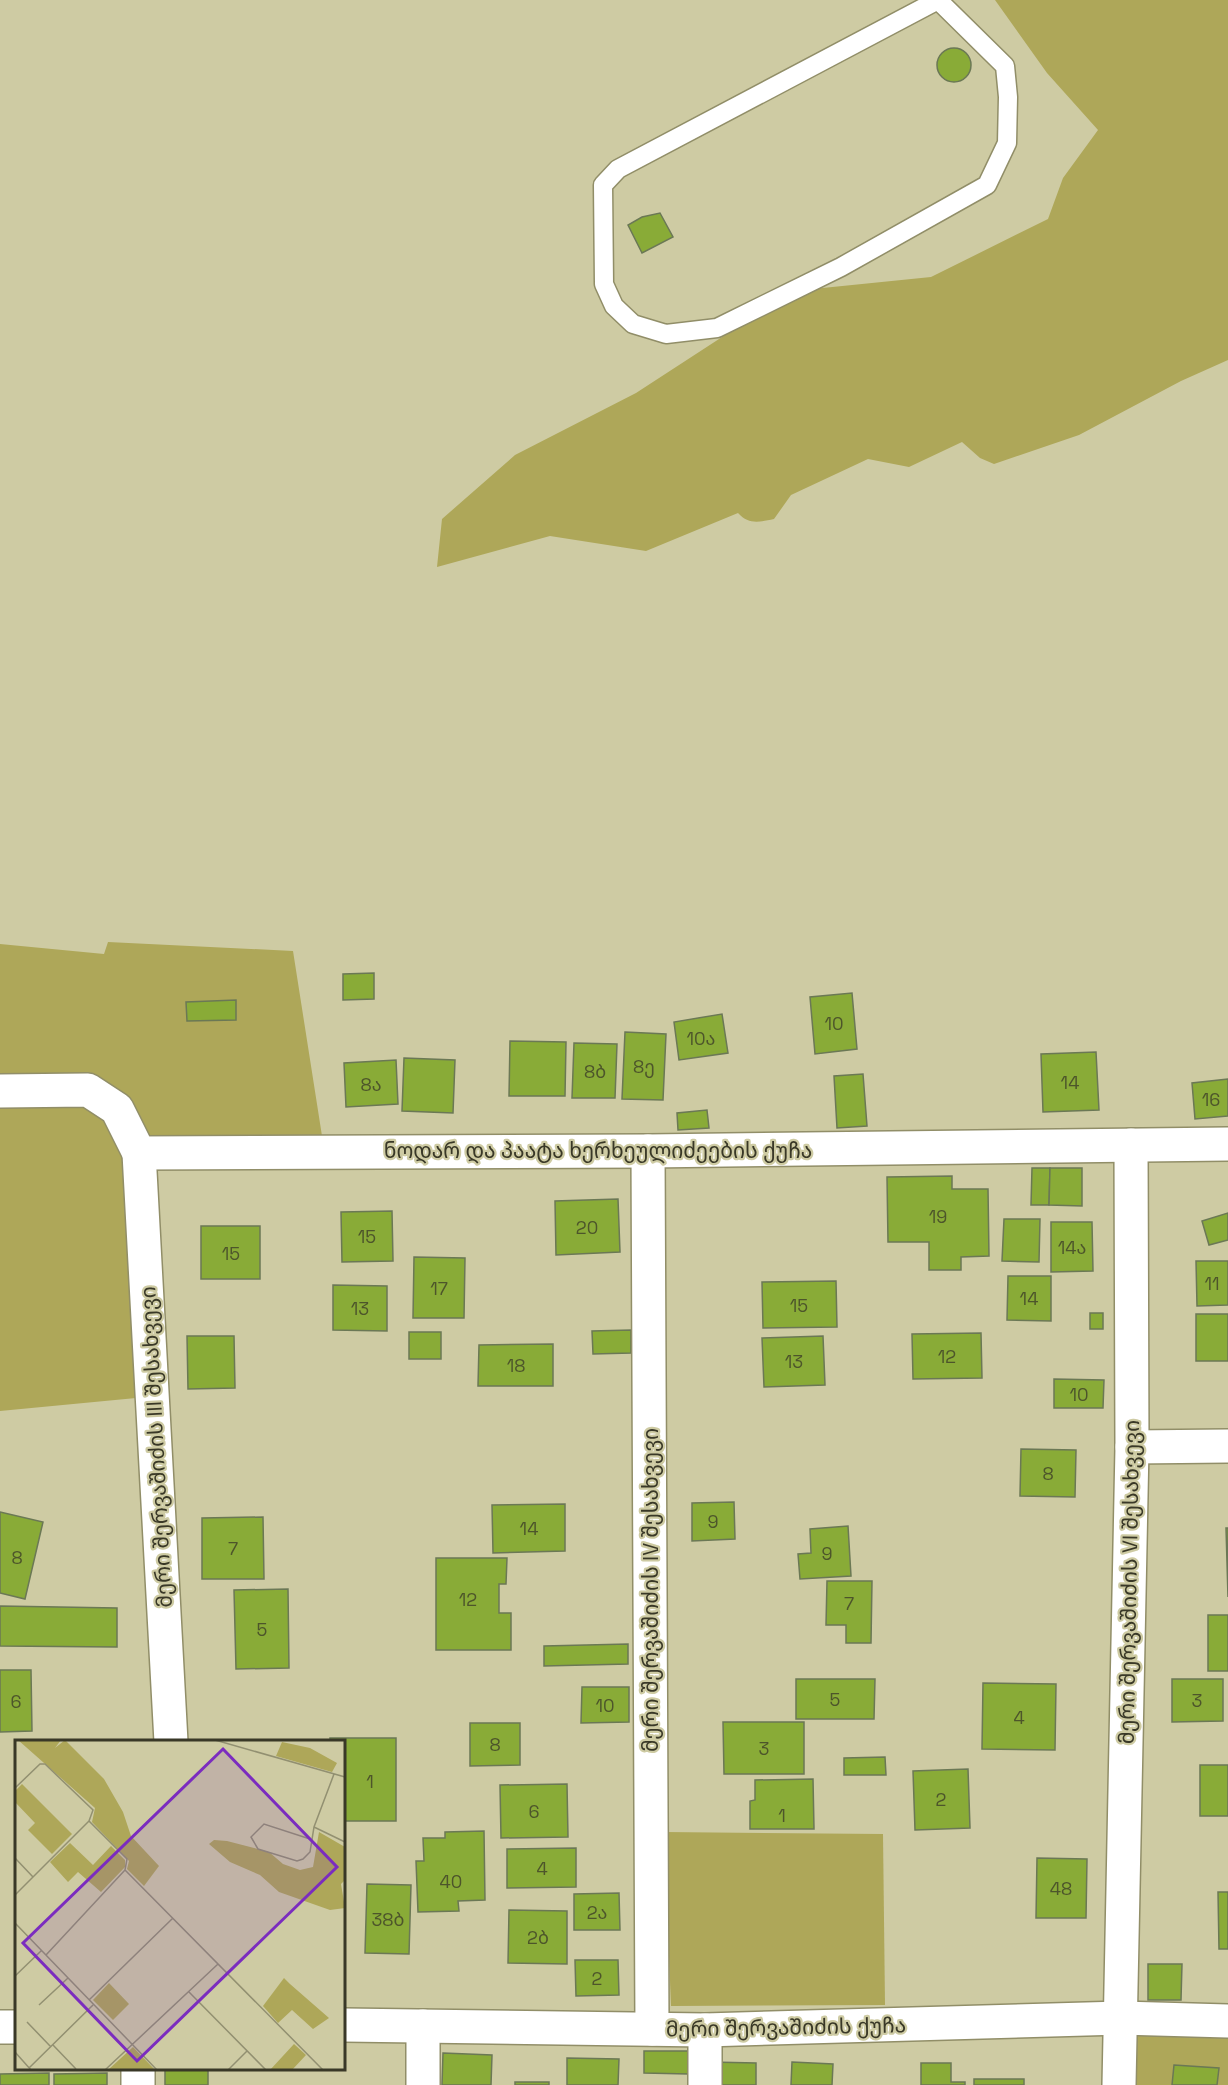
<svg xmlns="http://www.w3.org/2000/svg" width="1228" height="2085" font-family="'Space Grotesk','Noto Sans Georgian',sans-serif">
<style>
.green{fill:#aea759}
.building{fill:#89ab37;stroke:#6b7855;stroke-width:1.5}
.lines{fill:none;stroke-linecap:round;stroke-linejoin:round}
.service-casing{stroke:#918e68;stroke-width:21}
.minor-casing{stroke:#918e68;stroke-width:36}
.tertiary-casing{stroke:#918e68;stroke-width:36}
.service{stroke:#fff;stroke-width:18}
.minor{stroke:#fff;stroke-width:33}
.tertiary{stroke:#fff;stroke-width:33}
.labels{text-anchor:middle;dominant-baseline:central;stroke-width:4.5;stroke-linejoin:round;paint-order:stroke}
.number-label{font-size:18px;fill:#4d552b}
.street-label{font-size:21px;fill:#393827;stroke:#cecba3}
.inset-road{fill:none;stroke:#929071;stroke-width:1.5}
.view{fill:#7b2cbf;fill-opacity:0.15;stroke:#7b2cbf;stroke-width:3}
.inset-edge{fill:none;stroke:#393827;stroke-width:3}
</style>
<rect width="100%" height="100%" fill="#cecba3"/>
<g class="green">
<path d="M995 0H1228V360L1181 381 1079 435 994 464 980 458 962 442 909 467 868 459 791 495 774 519C759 522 749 525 738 513L646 551 550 536 437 567 442 519 515 455 636 393 793 291 931 277 1048 219 1063 178 1098 130 1047 73Z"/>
<path d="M108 942 293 951 322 1136 144 1142 114 1091 0 1079V944L104 954Z"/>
<path d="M91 1104 102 1112 121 1142 136 1398 0 1411V1106Z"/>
<path d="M664 1832 883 1834 885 2005 671 2006Z"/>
<path d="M1136 2030 1228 2032V2085H1134Z"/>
</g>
<g class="building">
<circle cx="954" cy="65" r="17"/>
<path d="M660 213 673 237 642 253 628 225 642 217Z"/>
<path d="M374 973V999L343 1000V974Z"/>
<path d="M852 993 857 1049 815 1054 810 997Z"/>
<path d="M236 1000V1020L187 1021 186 1002Z"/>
<path d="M722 1014 728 1053 679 1060 674 1022Z"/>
<path d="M625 1032 666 1034 663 1100 622 1099Z"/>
<path d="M510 1041 566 1042 565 1096H509Z"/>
<path d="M574 1043 617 1044 615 1098H572Z"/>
<path d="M1096 1052 1099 1110 1043 1112 1041 1054Z"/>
<path d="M404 1058 455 1060 453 1113 402 1111Z"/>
<path d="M396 1060 398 1104 346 1107 344 1063Z"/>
<path d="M863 1074 867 1126 837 1128 834 1076Z"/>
<path d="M1228 1079V1116L1195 1119 1192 1083Z"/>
<path d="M707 1110 709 1128 678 1130 677 1113Z"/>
<path d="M1032 1168H1050L1049 1205H1031Z"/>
<path d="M1050 1168H1082V1206L1049 1205Z"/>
<path d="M952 1176V1189H988L989 1256 961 1257V1270H929V1242H888L887 1177Z"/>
<path d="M618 1199 620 1252 556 1255 555 1201Z"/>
<path d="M392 1211 393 1261 342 1262 341 1212Z"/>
<path d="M1228 1213V1240L1209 1245 1202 1221Z"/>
<path d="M1004 1219H1040L1039 1262 1002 1261Z"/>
<path d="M1051 1222H1092L1093 1271 1051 1272Z"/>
<rect x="201" y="1226" width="59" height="53"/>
<path d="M414 1257 465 1258 464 1318H413Z"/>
<path d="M1196 1261H1228V1305L1197 1306Z"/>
<path d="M1008 1276H1051V1321L1007 1320Z"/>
<path d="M836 1281 837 1327 763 1328 762 1282Z"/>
<path d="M333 1285 387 1286V1331L333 1330Z"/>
<rect x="1090" y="1313" width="13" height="16"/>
<rect x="1196" y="1314" width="32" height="47"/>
<path d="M631 1330V1353L593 1354 592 1331Z"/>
<rect x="409" y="1332" width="32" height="27"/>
<path d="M981 1333 982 1378 913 1379 912 1334Z"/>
<path d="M187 1336H234L235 1388 188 1389Z"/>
<path d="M823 1336 825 1385 764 1387 762 1338Z"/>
<path d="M553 1344V1386H478L479 1345Z"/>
<path d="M1054 1379 1104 1380 1103 1408H1054Z"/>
<path d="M1021 1449 1076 1450 1075 1497 1020 1496Z"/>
<path d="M734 1502 735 1539 692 1541V1503Z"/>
<path d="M565 1504V1551L493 1553 492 1505Z"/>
<path d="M0 1512 43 1522 25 1599 0 1593Z"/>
<path d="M263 1517 264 1579H202V1518Z"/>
<path d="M848 1526 851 1576 800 1579 798 1554 811 1553 810 1529Z"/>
<path d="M1226 1528H1228V1597Z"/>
<path d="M436 1558H507L506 1584H499V1613H511V1650H436Z"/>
<path d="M827 1581H872L871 1643H846V1625H826Z"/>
<path d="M288 1589 289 1668 236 1669 234 1590Z"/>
<path d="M0 1606 117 1608V1647L0 1646Z"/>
<rect x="1208" y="1615" width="20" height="56"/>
<path d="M628 1644V1664L544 1666V1646Z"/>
<path d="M0 1670H31L32 1731 0 1732Z"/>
<path d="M796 1679H875L874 1719H796Z"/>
<path d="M1172 1679H1223V1721L1172 1722Z"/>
<path d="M983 1683 1056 1684 1055 1750 982 1749Z"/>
<path d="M582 1687H629V1722L581 1723Z"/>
<path d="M723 1722H804V1774H724Z"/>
<path d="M470 1723H520V1765L470 1766Z"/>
<path d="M330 1738H396V1821H344V1742H330Z"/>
<path d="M885 1757 886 1775H844V1758Z"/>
<rect x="1200" y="1765" width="28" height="51"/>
<path d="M968 1769 970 1828 915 1830 913 1771Z"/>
<path d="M813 1779 814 1829H750V1801L755 1800V1780Z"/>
<path d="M567 1784 568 1837 501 1838 500 1785Z"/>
<path d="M484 1831 485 1900 458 1901 459 1911 418 1912 416 1861H424L423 1838H445V1832Z"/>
<path d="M576 1848V1887L507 1888V1849Z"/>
<path d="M1037 1858 1087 1859 1086 1918H1036Z"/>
<path d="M367 1884 411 1885 409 1954 365 1953Z"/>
<path d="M1218 1892H1228V1949H1219Z"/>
<path d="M619 1893 620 1930H574V1894Z"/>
<path d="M509 1910 567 1911V1964L508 1963Z"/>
<path d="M575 1960H618L619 1995 576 1996Z"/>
<path d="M1148 1964H1182L1181 2000H1148Z"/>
<path d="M644 2051H688V2074L644 2073Z"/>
<path d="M443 2053 492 2055 491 2085H442Z"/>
<path d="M567 2058 619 2059 618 2085H567Z"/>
<path d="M710 2062 756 2063V2085H709Z"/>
<path d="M792 2062 833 2064 832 2085H791Z"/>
<path d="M921 2063H951V2082H965V2085H921Z"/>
<path d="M1174 2065 1219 2068 1217 2085H1172Z"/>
<rect x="165" y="2068" width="43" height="17"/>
<path d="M49 2073V2085H0V2074Z"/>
<path d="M107 2073V2085H54V2074Z"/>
<rect x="974" y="2079" width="50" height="6"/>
<rect x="515" y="2082" width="34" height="3"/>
</g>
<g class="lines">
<g class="service-casing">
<path id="service" d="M938 0 1005 66 1008 97 1007 143 987 185 841 267 717 328 666 334 633 324 614 306 604 284 603 185 618 169Z"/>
</g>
<g class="minor-casing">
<g id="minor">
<path d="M0 1091 88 1090 117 1109 139 1153 648 1151 1228 1144"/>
<path d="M648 1151 652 2029"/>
<path d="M139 1153 171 1742"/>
<path d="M1132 1447 1228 1446"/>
<path d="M705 2030V2085"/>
<path d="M138 2068V2085"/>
<path d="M423 2085V2026"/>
<path d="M1119 2085 1132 1447 1131 1145"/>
</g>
</g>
<g class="tertiary-casing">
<g id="tertiary">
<path d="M344 2025 705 2030 1121 2018 1228 2021"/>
<path d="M0 2027H16"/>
</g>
</g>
<use href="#service" class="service"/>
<use href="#minor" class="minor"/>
<use href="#tertiary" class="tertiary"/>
</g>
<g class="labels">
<g class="number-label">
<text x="834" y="1023">10</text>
<text x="701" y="1038">10ა</text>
<text x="644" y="1066">8ე</text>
<text x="595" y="1071">8ბ</text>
<text x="1070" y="1082">14</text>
<text x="371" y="1084">8ა</text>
<text x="1211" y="1099">16</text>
<text x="938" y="1216">19</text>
<text x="587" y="1227">20</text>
<text x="367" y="1236">15</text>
<text x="1072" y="1247">14ა</text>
<text x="231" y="1253">15</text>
<text x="1212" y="1283">11</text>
<text x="439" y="1288">17</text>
<text x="1029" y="1298">14</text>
<text x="799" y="1305">15</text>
<text x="360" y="1308">13</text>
<text x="947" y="1356">12</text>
<text x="794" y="1361">13</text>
<text x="516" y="1365">18</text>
<text x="1079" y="1394">10</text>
<text x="1048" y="1473">8</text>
<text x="713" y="1521">9</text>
<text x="529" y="1528">14</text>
<text x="233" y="1548">7</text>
<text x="827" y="1553">9</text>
<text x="17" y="1557">8</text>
<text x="468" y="1599">12</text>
<text x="849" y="1603">7</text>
<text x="262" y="1629">5</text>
<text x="835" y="1699">5</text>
<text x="1197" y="1700">3</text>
<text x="16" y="1701">6</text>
<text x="605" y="1705">10</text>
<text x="1019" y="1717">4</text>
<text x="495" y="1744">8</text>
<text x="764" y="1748">3</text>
<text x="370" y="1781">1</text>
<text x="941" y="1799">2</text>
<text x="534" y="1811">6</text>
<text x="782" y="1815">1</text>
<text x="542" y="1868">4</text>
<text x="451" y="1881">40</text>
<text x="1061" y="1888">48</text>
<text x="597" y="1912">2ა</text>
<text x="388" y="1919">38ბ</text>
<text x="538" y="1937">2ბ</text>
<text x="597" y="1978">2</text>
</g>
<g class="street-label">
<text x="598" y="1150">ნოდარ და პაატა ხერხეულიძეების ქუჩა</text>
<text transform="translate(156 1447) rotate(-93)">მერი შერვაშიძის III შესახვევი</text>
<text transform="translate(1129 1582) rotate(-89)">მერი შერვაშიძის VI შესახვევი</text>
<text transform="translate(650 1590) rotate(-90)">მერი შერვაშიძის IV შესახვევი</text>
<text transform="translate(786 2027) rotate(-1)">მერი შერვაშიძის ქუჩა</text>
</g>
</g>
<g transform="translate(15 1740)">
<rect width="330" height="330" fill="#cecba3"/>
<path d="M3 0H46L40 8 50 0 89 39 108 72 116 96 144 126 129 146 112 129 114 121 77 82 80 68ZM267 2 295 8 322 23 317 32 261 16ZM7 44 57 94 37 114 13 90 20 83 0 62V51ZM304 92 330 107V140L326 144 330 168 315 170 264 152 245 135 215 122 194 104 199 100 212 101 254 112 268 124 285 130 298 127ZM55 103 78 125 96 106 110 120V127L86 152 63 132 53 142 35 122ZM269 238 275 244 314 278 298 289 277 270 263 283 248 266ZM94 243 114 264 98 280 78 260ZM279 304 291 315 277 330H255ZM118 307 140 330H93Z" fill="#aea759"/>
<path class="inset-road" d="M200 0 330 37M0 48 25 24H30L78 70 74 81 112 119 110 130 308 330M299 87 330 102M295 99 249 84 236 97 243 109 282 121 288 119 295 112 299 87 319 34M0 118 18 137M0 155 74 81M0 183 142 330M31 215 110 130M0 236 26 211M174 252 251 330M74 260 158 178M24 265 53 238M12 282 36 307M38 305 61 329M0 312 16 330M14 328 78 265M90 330 203 224M213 330 232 311"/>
<path class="view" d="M208 9 322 127 122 321 8 203Z"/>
<rect width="330" height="330" class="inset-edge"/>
</g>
</svg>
